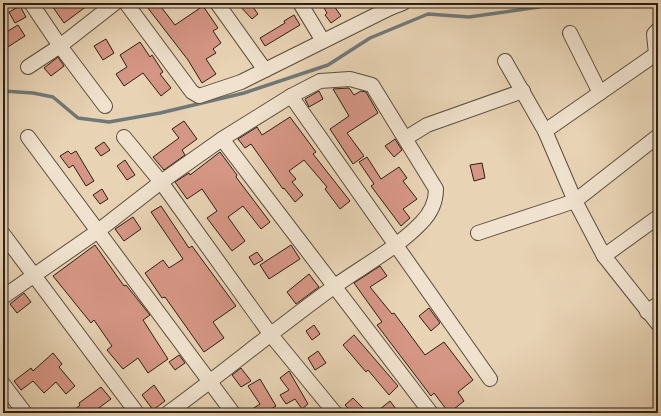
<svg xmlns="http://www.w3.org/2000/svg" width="661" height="416" font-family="'IM FELL DW Pica',serif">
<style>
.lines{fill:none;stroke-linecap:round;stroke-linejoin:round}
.stream{stroke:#707977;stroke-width:3.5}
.building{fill:#d69685;stroke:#2a2015}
.minor-casing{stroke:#5a4d3d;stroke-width:16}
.minor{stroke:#f0e2ce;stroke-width:14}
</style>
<rect width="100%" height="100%" fill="#e8d3b4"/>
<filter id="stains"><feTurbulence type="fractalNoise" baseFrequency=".005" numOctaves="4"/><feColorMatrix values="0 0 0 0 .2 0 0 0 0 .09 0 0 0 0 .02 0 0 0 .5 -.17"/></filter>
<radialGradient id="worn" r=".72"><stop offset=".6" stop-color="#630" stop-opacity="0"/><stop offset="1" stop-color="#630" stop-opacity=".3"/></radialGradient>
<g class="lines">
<path class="stream" d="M3 91 33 93 53 97 78 118 109 122 160 113 244 93 328 65 370 38 428 14 469 17 539 7 549 3"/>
</g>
<g class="building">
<path d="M50 3H91L64 23Z"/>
<path d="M144 3H158L175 25 203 6 218 28 213 31 221 43 213 49 216 53 206 59 216 74 202 83 188 60Z"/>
<path d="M237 3H250L258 14 252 19Z"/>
<path d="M321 3H332L341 16 331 23 325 15 327 13Z"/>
<path d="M20 6 26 17 15 23 9 12Z"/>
<path d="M294 15 300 25 265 46 260 38 285 23 284 21Z"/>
<path d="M18 25 25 36 3 50V34Z"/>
<path d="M106 39 114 53 103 60 94 46Z"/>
<path d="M140 42 150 57 152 55 163 72 160 74 171 88 161 96 143 73 124 86 116 74 127 67 120 55Z"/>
<path d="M58 57 64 66 51 76 44 68Z"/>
<path d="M349 88 354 95 361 91 366 92 378 113 347 133 364 156 353 164 330 129 349 116 333 89Z"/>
<path d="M319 91 323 99 309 107 305 99Z"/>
<path d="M290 117 316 152 313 154 350 201 340 209 325 189 327 187 304 160 289 171 296 179 292 182 303 195 295 202 284 188 283 189 251 144 245 148 238 139 257 127 262 135Z"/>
<path d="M184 121 197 139 182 150 185 155 164 170 153 157 179 138 172 129Z"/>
<path d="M395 139 402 150 394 157 385 146Z"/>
<path d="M104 142 110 150 101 156 95 148Z"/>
<path d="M68 151 71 154 76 151 94 181 86 186 73 165 69 168 60 156Z"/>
<path d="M220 152 237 175 236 177 270 222 261 229 243 206 228 217 245 241 232 251 207 218 217 211 202 189 187 199 175 182 189 173 190 175Z"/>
<path d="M367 157 381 179 399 167 407 178 403 181 417 199 403 209 410 218 401 226 371 186 374 184 359 162Z"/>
<path d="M125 160 135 175 127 180 117 166Z"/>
<path d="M482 163 485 178 474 181 470 165Z"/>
<path d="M102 189 108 199 100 204 93 195Z"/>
<path d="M161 206 189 248 192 246 236 306 213 322 224 338 204 352 165 297 162 298 145 273 163 260 169 268 183 259 151 212Z"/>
<path d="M133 217 141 229 124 241 115 229Z"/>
<path d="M95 245 124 286 126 285 150 315 143 320 168 359 148 373 138 358 123 369 107 350 112 346 94 320 91 323 53 276Z"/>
<path d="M291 245 300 259 269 279 260 265Z"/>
<path d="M257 252 263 260 254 265 249 257Z"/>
<path d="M380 266 387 276 370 287 392 314 394 313 425 355 444 342 473 380 458 392 464 401 449 413 434 393 431 396 377 325 382 322 354 283Z"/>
<path d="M309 274 319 287 296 304 287 292Z"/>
<path d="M24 293 31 302 17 313 10 304Z"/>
<path d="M429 308 440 323 431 331 419 316Z"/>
<path d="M314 325 320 334 312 340 306 331Z"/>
<path d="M354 335 398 386 389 395 368 370 366 372 343 345Z"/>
<path d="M318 351 326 363 315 370 308 358Z"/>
<path d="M53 353 62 364 59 367 75 386 66 394 56 382 44 393 33 381 21 390 14 381 31 368 33 371Z"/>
<path d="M179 355 185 363 175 370 169 362Z"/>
<path d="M241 368 251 381 241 387 232 375Z"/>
<path d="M289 371 308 404 302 409 295 399 286 404 280 395 289 390 280 378Z"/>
<path d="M260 379 276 406 265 413H246L260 404 248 386Z"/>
<path d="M154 385 165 401 153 410 142 395Z"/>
<path d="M101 387 111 399 92 413H71L80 405 79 403Z"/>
<path d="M353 398 368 413H353L345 405Z"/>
<path d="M390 401 399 413H375Z"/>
</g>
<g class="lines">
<g class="minor-casing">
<g id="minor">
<path d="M31 3 60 46 105 106"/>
<path d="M126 3 192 92 199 96 241 82 390 8 387 3"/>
<path d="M217 3 265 70"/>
<path d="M300 3 323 41"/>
<path d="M390 8 403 3"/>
<path d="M570 33 600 93"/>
<path d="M505 61 545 131 575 201 604 256 658 324"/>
<path d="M28 67 60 46 115 3"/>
<path d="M291 96 490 379"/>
<path d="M545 131 656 54 654 34 658 30"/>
<path d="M28 137 233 413"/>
<path d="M124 137 161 182 271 335 335 413"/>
<path d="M406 138 427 125 523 91"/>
<path d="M222 139 431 413"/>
<path d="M478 233 575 201 658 136"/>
<path d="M3 234 137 413"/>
<path d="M604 256 658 217"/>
<path d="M3 297 98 231 161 182 222 139 291 96 320 81 350 79 372 85 436 189C436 203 431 213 421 223 397 248 363 266 335 286 278 327 224 372 168 413"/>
<path d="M647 312 658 304"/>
<path d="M3 384 25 413"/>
</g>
</g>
<use href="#minor" class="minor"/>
</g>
<rect width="661" height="416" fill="none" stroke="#e8d3b4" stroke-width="16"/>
<rect x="4" y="4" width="653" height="408" fill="none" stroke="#2a2015" stroke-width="2"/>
<rect x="8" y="8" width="645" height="400" fill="none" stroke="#2a2015"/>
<rect width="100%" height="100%" filter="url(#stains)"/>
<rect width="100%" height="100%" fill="url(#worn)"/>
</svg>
